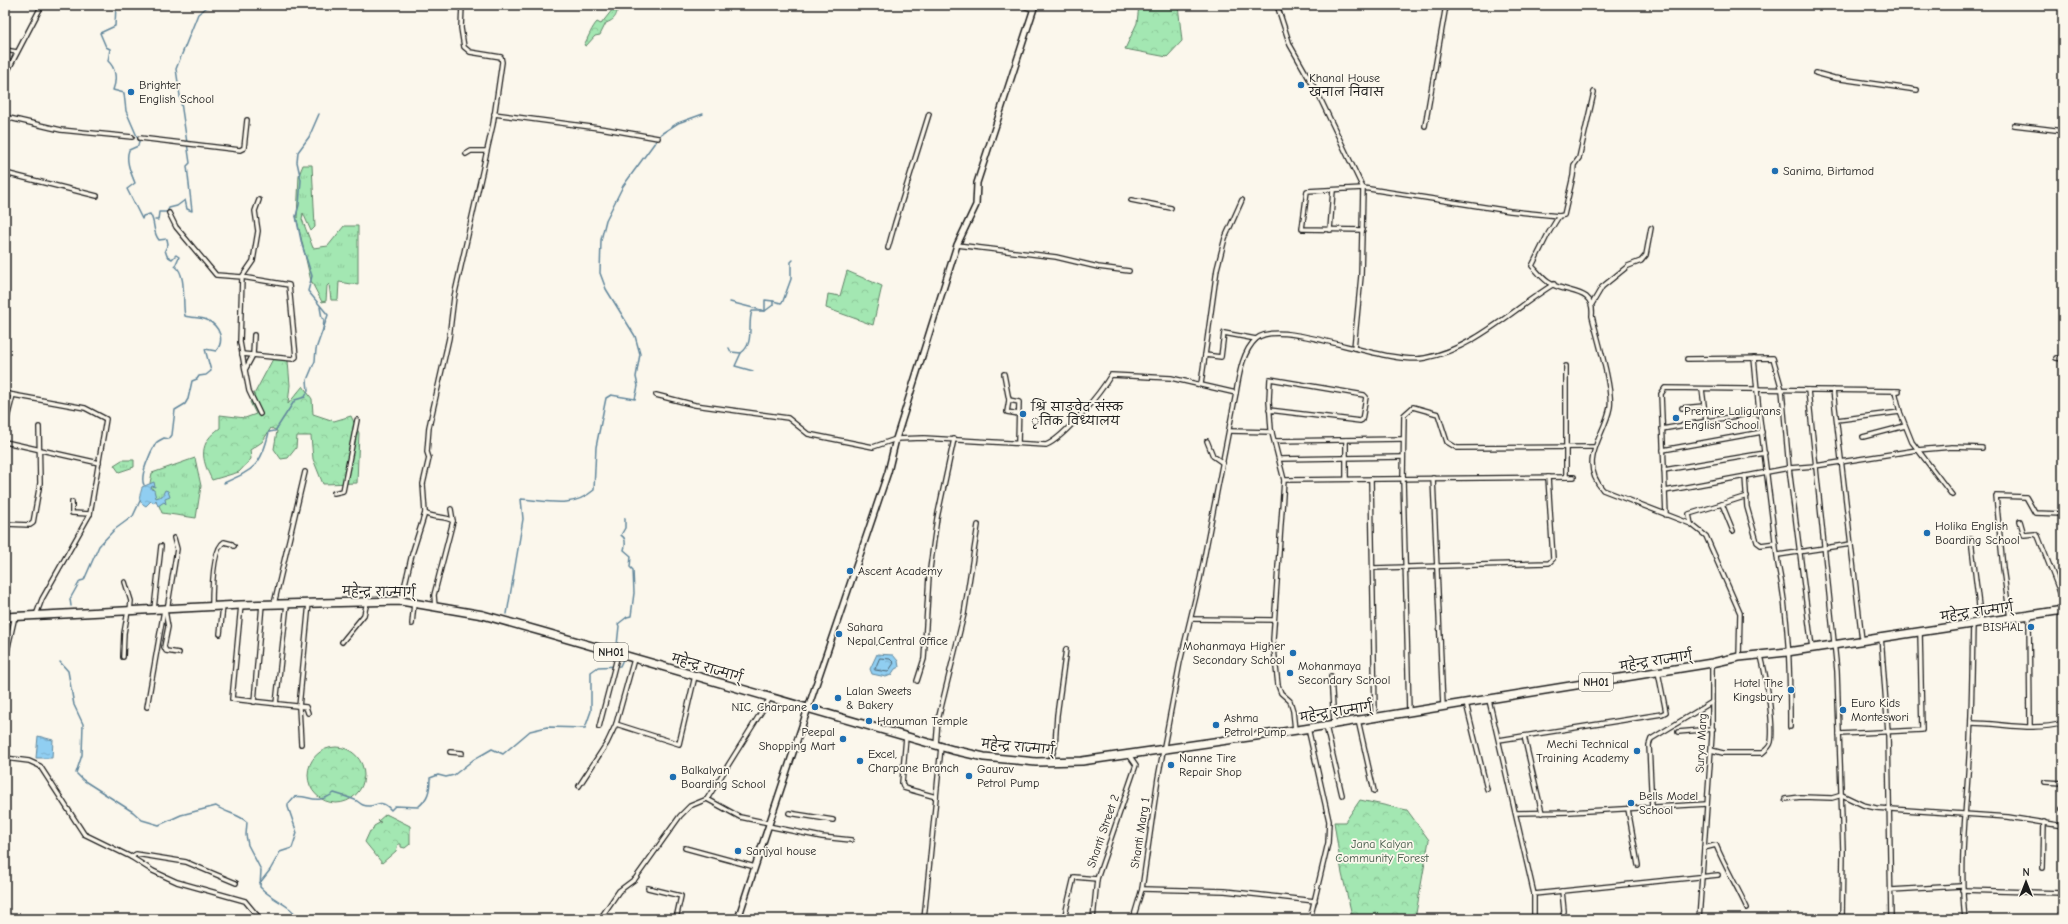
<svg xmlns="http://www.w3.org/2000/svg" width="2068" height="924" font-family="'Comic Neue','Playpen Sans Deva',sans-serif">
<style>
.grass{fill:url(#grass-tufts);stroke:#608267}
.forest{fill:url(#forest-crowns);stroke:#608267}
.water{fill:url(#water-ripples);stroke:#62879c}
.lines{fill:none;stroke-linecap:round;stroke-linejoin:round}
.shore{stroke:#4a6371;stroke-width:1}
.stream{stroke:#62879c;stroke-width:1.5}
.street-tunnel{stroke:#dad6cd;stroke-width:3.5;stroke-dasharray:3.5 2;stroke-linecap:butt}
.street-casing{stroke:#1c1c1c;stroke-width:6}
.secondary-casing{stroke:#1c1c1c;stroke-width:8}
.highway-casing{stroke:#1c1c1c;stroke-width:10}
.street{stroke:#fbf7ec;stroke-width:3.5}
.secondary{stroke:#fbf7ec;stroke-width:5}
.highway{stroke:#fbf7ec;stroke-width:7}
.poi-dot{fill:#1f6fb2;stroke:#fbf7ec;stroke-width:1.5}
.labels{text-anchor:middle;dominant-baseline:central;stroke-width:3.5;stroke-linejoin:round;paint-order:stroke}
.shield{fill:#fbf7ec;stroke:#5f5e5a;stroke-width:1}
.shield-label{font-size:11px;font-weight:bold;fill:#1c1c1c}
.poi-label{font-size:12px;fill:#1c1c1c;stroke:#fbf7ec;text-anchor:start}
.street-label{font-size:12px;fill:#1c1c1c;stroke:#fbf7ec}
.park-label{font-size:12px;fill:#445949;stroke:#fbf7ec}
</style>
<defs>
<pattern id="grass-tufts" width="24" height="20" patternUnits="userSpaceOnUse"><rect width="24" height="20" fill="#a3e7b2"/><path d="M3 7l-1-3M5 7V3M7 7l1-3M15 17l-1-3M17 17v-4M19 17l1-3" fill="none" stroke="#8cc698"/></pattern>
<pattern id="forest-crowns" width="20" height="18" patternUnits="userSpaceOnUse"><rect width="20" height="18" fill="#a3e7b2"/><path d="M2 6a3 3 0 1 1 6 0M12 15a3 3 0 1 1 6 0" fill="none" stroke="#8cc698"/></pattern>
<pattern id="water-ripples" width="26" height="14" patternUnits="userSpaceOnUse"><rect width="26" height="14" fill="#90cef1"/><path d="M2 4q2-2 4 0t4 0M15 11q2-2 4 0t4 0" fill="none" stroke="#7cb0ce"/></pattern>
</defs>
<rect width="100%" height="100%" fill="#fbf7ec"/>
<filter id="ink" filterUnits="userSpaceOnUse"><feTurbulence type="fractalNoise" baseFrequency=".025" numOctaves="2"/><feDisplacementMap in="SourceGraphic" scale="8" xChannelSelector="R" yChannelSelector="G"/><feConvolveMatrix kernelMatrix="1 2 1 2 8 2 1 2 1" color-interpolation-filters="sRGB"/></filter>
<g filter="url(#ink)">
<g class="grass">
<path d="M303 165H312L315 227 311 231 303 213 302 219 313 248 328 246 344 226H358V285L339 282 338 300H331L329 284 327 286 326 301 322 302 311 281 296 216 297 218 299 175Z"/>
<path d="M195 458 201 486 196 518 162 513 150 483 152 473Z"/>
<path d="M122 460H134V467L119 472 114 465Z"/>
</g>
<g class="forest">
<path d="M616 5H621C614 14 619 18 606 23L600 35 595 36 586 46 584 45C588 38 592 27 597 22L601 24Z"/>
<path d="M1139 5H1178L1182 41 1167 57 1125 49 1137 23Z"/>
<path d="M847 271 882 286 873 325 826 308 828 294 840 296Z"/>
<path d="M274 357 288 361 290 385 288 404 303 386 312 399 313 414 334 421 351 416 359 433 357 483 323 484 313 459 311 436H297L296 448 288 458 281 459 274 449 277 431 271 428 262 442 250 450 251 459 239 472 212 480C201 459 198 443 220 428V415L245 418 256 414 250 402Z"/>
<circle cx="336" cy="775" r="28"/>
<path d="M1360 800 1407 810 1429 840 1415 919H1353L1342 874 1334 822H1345Z"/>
<path d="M386 814 410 826V844L405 848 401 847V844H398L396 851 382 863 365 842 370 831H372L374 826 381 822 378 821Z"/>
</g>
<g class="water">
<path d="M154 482 155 487 152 486 151 489 154 490 156 498 162 496 165 490 168 491 170 497 165 499 166 504 164 502 158 506 156 500 154 503 151 501 146 506C135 500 141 495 142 487Z"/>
<path d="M877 654 893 655 898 661 899 667 895 669 891 675 886 677 872 674 870 669Z"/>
<path d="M38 736 53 740 52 758H36Z"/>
</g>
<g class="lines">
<path class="shore" d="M880 658 890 659 894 663 888 672 875 670Z"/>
<g class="stream">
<path d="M116 5 115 26 100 33 106 47 110 49 108 61C116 68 117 80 113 90L124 93 126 111 139 141 138 146 129 150C125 161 131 173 135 183L127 189 142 219 143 216 150 214C156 223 152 232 159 240L167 239 168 244 165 250 167 256 172 259 176 255 179 257 175 266C187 274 182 303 185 316 191 318 201 317 207 320 220 326 225 341 216 351L205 349 211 371 206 375 199 376 197 379 192 381 188 399 185 404 175 410 172 435 169 439 164 438C162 439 158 441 156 443 151 451 139 476 144 485"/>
<path d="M155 220H158L159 212H167L169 208 177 206 185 200 187 209 192 211 187 166 190 163 176 69 198 14 210 5"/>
<path d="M730 302 765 311V300L773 301"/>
<path d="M320 307 322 318 324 319 323 331"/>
<path d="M729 348 731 352 741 353C755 343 747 325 752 311H765L773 305V301L781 303 783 301 791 279V262L793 260"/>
<path d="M741 353 735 366 753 371"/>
<path d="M224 483C255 469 261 466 269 432L275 431 295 400 305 397 308 391 307 380 315 361 316 349 328 315 308 291 312 276 302 245 296 216 299 205 301 180 297 162 298 152 309 137 319 114"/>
<path d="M71 606 70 599 80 581 84 580 99 546 114 530 133 516 140 501"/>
<path d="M507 614 523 519 521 499C548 501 572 509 594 490L596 447 606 398 611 395 635 399 638 386 636 377 640 354 635 336 606 289 600 273 601 240 606 220 623 186 661 134 678 123 703 114"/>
<path d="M621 651 617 645 619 626 618 624 627 617 631 616 634 593 633 570 630 567 631 556 624 550C626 544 626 538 621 535L625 528V518"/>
<path d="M60 662 68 671 74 705 83 724 82 755 76 773 83 780 133 812 142 820 159 825 181 815 216 806C226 813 239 814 247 822L246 835 248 845 261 870 260 887C273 901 290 904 299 919"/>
<path d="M259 884 270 870 280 852 292 848 297 833 288 807V804L294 797C307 793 315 807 334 793 341 795 348 797 355 800 358 801 360 804 363 805 376 810 379 796 391 810L395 806 418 807C428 799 430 791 430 778L438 775 446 777 454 775 473 760 492 749 503 754 530 731 547 727 585 728 591 711V672L598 667 620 666 624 657"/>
</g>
<path class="street-tunnel" d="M132 137 140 138"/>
<g class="street-casing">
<g id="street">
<path d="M1020 5 1032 9"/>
<path d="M1277 5 1290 45 1319 96 1363 188 1361 276 1354 348"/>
<path d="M5 50 17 52"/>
<path d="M1816 73 1834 78 1917 90"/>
<path d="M5 76 42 5"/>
<path d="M1594 92 1579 158 1574 165 1573 176 1564 215 1559 216 1548 234 1532 266C1537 271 1542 278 1548 282 1566 295 1595 286 1592 316 1597 337 1613 389 1610 407 1605 436 1577 460 1603 490L1691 524 1706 536 1740 613 1739 657"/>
<path d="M494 114 606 129 658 138"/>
<path d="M5 117 61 130 132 137"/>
<path d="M2014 125 2063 131"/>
<path d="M1425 126 1446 5"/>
<path d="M140 138 240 150 244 148 247 120"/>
<path d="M466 154 471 151H486"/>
<path d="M5 173 97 196"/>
<path d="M1131 200 1171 208"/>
<path d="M169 213 176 227 216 275 242 277 240 342 245 370"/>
<path d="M1330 230 1333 190"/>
<path d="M1363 230 1302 229 1307 191 1363 188 1510 211 1559 216"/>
<path d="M957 245 1056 257 1098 267 1129 271"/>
<path d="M888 248 895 223 929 114"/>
<path d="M1592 304 1602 287 1628 266 1641 261 1646 255 1651 228"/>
<path d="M254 335 253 355 245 370 249 391 260 414"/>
<path d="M242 354 293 359 296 357 289 285 242 277 253 261 258 231 255 211 259 200"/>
<path d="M1205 355 1221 357 1224 333 1256 339"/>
<path d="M1754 358 1759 412 1778 564C1789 617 1790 673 1790 727"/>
<path d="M2056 358 2063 359"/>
<path d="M1687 359 1773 358 1782 390 1789 468 1812 648"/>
<path d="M1004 374 1009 400 1007 412 1019 414"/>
<path d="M1201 384 1217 269 1225 238 1242 200"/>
<path d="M1702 389 1706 421"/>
<path d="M1808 390 1837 671 1843 850 1842 919"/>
<path d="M1833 390 1862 640"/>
<path d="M1895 391 1900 412 1912 442 1952 495"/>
<path d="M5 393 13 395 5 426"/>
<path d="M1236 393C1239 376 1242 352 1256 339 1281 317 1385 366 1425 358 1474 349 1513 309 1554 284"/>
<path d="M13 395 85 408 106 419 90 514 42 599 36 615"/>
<path d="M656 395 695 405 788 418 808 434 873 447 896 439 924 438 1046 445C1064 438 1101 392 1111 375L1171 378 1236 393 1200 579 1180 662 1158 778 1142 889 1133 919"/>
<path d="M1009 400 1019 402 1018 443"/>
<path d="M1682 408 1704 406"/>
<path d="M1269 410 1360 421 1362 420 1366 397 1364 395 1270 379 1269 401 1271 429 1284 480 1273 640 1278 685 1281 693 1290 701 1293 711 1295 730"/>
<path d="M1837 420 1900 412"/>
<path d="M1662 429 1759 412"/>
<path d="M1229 431 1272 432"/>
<path d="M1863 437 1905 426"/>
<path d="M1346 440V479"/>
<path d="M1207 441 1213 456 1223 463"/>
<path d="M1275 441 1403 439"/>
<path d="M5 442 99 463"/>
<path d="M1663 450 1762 432"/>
<path d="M1280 459 1403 457"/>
<path d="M1664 470 1765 453"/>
<path d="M1745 476 1747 507 1757 542 1761 545 1776 543"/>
<path d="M1566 477V366"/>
<path d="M1433 478 1443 706"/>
<path d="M1371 479 1375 716"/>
<path d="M1284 480 1574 477"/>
<path d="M1665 491 1789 468 1815 466 1917 450 1952 447 1982 448"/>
<path d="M334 493 343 491 357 420"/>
<path d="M72 502V513L90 514"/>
<path d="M1722 504 1747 496"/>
<path d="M451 509 453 521"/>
<path d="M425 513C433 519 444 515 453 521L434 595 435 607"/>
<path d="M1666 515 1661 394 1665 388 1899 391"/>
<path d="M2020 521 2024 535 2035 534 2038 536 2063 600"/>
<path d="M5 524 30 525 33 523 40 483 39 427"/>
<path d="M1691 524 1689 514 1722 504 1733 531"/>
<path d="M1971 539 1981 623"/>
<path d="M1778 555 1851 544"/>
<path d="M1373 568 1549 563 1553 559 1548 477"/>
<path d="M125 582 131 601 130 611"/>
<path d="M401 601 412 554 425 513 423 484 429 458 427 452 429 427 449 338 454 297 493 124 502 62 501 57 470 52 464 47 461 28 462 5"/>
<path d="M274 604 305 472"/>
<path d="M241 605 232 699 306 707 308 713"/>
<path d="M212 607C212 593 212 549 224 542L232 544 234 546"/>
<path d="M154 609 161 546"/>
<path d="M165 610 168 627 164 647 166 651 179 653"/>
<path d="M167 610 177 549 174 538"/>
<path d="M2029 615 2030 726"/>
<path d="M2010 618 2003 568 1996 496 2026 497 2035 513 2063 514"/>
<path d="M1191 619 1274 620"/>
<path d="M412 624 414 603"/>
<path d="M220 634 223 606"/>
<path d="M1881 636 1888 732 1891 919"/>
<path d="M342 642 364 615 367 602"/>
<path d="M123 657 124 633 128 611"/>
<path d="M5 660 15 616"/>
<path d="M1331 676 1334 723"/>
<path d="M917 681 924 659 929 576 937 518 954 439"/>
<path d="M1489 700 1534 894V919"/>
<path d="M254 702 262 604"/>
<path d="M1466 703 1487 789"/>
<path d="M276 704 287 604"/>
<path d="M147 707 164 610"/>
<path d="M1409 712 1403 479 1404 415 1413 407 1438 414 1447 442 1457 448 1595 447"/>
<path d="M1358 720 1374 791"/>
<path d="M1971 723C2001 723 2034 732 2063 723"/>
<path d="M616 724 679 744 695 676"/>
<path d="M1326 726 1342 795"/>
<path d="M599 727 618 654"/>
<path d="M1308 728 1329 821 1328 843 1310 919"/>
<path d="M1678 732 1713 729"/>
<path d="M1839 734 1922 730 1920 632"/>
<path d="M1524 736 1542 813"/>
<path d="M906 737 902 783 904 788 936 797"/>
<path d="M1499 740 1662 714 1666 712 1658 672"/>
<path d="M301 744 299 707 309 603"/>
<path d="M936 745 938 720 964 614 978 525"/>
<path d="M1711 750 1723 753H1762C1766 750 1770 747 1771 742 1774 723 1766 675 1761 656"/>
<path d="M450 752 462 753"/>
<path d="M5 758 29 761 40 766 84 834 131 857 153 871 177 882 245 901 260 919"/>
<path d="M1050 762 1055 746 1057 715 1066 649"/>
<path d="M2045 782 2063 783"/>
<path d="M579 786 607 743 616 724 634 659"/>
<path d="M707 799 740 817 769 823"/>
<path d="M1785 799 1801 797 1832 798 1842 795 1863 805 1876 808 2008 817 2063 826"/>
<path d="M1652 808 1649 745 1651 739 1712 702"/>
<path d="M1628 809 1638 865"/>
<path d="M2062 809H2063"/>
<path d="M789 813 833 820"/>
<path d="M1516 813 1570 812 1707 804"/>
<path d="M768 826 822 837 851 840"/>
<path d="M685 848 755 867"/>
<path d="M1704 848 1716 845C1725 867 1737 886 1747 908"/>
<path d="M131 857 136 854 186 862 236 883"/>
<path d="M2043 868 2044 822"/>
<path d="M648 888 681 896 676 919"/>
<path d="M1142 889 1225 891 1315 901"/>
<path d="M1891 890 1961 886"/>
<path d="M1962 890 2063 893"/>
<path d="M1562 891 1564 911 1562 919"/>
<path d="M1534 894 1718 875"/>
<path d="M664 918 669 919"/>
<path d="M247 919 257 915"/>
<path d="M600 919 619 891 635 879 680 816 690 806 707 799 770 698"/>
<path d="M924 919 941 747"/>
<path d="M1064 919 1074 877 1097 879"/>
<path d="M1093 919 1097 879 1136 765 1129 755"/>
<path d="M1699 919 1712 735V663"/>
<path d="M1965 919C1959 865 1966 812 1969 758 1972 713 1972 668 1973 623"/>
</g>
</g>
<g class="secondary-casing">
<path id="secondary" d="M738 919C786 770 838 621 888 472L896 439 957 245 976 205 977 183 1035 5"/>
</g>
<g class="highway-casing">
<path id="highway" d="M5 617 241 605 401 601 483 615 540 631 953 750 984 757 1036 762 1082 761 1304 729 1712 663 1739 657 1787 652 2063 610"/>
</g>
<use href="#street" class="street"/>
<use href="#secondary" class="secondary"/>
<use href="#highway" class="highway"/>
</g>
</g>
<g class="poi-dot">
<circle cx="1301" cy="85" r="4"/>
<circle cx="131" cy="92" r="4"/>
<circle cx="1775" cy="171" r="4"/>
<circle cx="1023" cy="414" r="4"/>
<circle cx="1676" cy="418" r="4"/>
<circle cx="1927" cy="533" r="4"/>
<circle cx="850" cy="571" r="4"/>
<circle cx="2031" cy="627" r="4"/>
<circle cx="839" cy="634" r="4"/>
<circle cx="1293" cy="653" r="4"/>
<circle cx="1290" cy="673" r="4"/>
<circle cx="1791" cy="690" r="4"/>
<circle cx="838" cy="698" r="4"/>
<circle cx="815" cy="707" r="4"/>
<circle cx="1843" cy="710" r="4"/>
<circle cx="869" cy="721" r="4"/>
<circle cx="1216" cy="725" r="4"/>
<circle cx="843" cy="739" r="4"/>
<circle cx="1637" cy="751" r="4"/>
<circle cx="860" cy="761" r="4"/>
<circle cx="1171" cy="765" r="4"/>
<circle cx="969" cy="776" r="4"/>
<circle cx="673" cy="777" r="4"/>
<circle cx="1631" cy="803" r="4"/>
<circle cx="738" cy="851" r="4"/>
</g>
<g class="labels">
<g class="shield">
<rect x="594" y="643" width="34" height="18" rx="3"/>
<rect x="1579" y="673" width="34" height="18" rx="3"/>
</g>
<g class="shield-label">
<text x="611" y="652">NH01</text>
<text x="1596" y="682">NH01</text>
</g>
<g class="poi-label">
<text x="1309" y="78">Khanal House<tspan x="1309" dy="14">खनाल निवास</tspan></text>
<text x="139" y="85">Brighter<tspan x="139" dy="14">English School</tspan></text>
<text x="1783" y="171">Sanima, Birtamod</text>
<text x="1031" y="407">श्रि साङ्वेद संस्क<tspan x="1031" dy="14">ृतिक विध्यालय</tspan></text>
<text x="1684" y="411">Premire Laligurans<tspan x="1684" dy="14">English School</tspan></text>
<text x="1935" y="526">Holika English<tspan x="1935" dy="14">Boarding School</tspan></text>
<text x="858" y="571">Ascent Academy</text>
<text x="847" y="627">Sahara<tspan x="847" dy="14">Nepal,Central Office</tspan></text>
<text x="2023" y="627" text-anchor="end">BISHAL</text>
<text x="1285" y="646" text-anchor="end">Mohanmaya Higher<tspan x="1285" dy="14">Secondary School</tspan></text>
<text x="1298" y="666">Mohanmaya<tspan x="1298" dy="14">Secondary School</tspan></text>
<text x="1783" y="683" text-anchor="end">Hotel The<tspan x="1783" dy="14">Kingsbury</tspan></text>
<text x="846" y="691">Lalan Sweets<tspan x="846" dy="14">&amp; Bakery</tspan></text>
<text x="1851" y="703">Euro Kids<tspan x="1851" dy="14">Monteswori</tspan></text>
<text x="807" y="707" text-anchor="end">NIC, Charpane</text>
<text x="1224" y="718">Ashma<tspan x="1224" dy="14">Petrol Pump</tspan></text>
<text x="877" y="721">Hanuman Temple</text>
<text x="835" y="732" text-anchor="end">Peepal<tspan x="835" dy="14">Shopping Mart</tspan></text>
<text x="1629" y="744" text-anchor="end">Mechi Technical<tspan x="1629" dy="14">Training Academy</tspan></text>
<text x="868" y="754">Excel,<tspan x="868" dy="14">Charpane Branch</tspan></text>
<text x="1179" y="758">Nanne Tire<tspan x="1179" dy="14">Repair Shop</tspan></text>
<text x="977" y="769">Gaurav<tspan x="977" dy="14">Petrol Pump</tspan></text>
<text x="681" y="770">Balkalyan<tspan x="681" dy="14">Boarding School</tspan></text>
<text x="1639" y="796">Bells Model<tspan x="1639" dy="14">School</tspan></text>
<text x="746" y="851">Sanjyal house</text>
</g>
<g class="street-label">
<text transform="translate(379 592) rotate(1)">महेन्द्र राज्मार्ग्</text>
<text transform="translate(1977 612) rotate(-8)">महेन्द्र राज्मार्ग्</text>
<text transform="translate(1656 661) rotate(-9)">महेन्द्र राज्मार्ग्</text>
<text transform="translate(707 668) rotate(16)">महेन्द्र राज्मार्ग्</text>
<text transform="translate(1336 712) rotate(-9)">महेन्द्र राज्मार्ग्</text>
<text transform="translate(1701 743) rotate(-87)">Surya Marg</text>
<text transform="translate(1018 747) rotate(5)">महेन्द्र राज्मार्ग्</text>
<text transform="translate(1103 831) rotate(-71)">Shanti Street 2</text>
<text transform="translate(1140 833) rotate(-81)">Shanti Marg 1</text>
</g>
<g class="park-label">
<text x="1382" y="844">Jana Kalyan<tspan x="1382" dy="14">Community Forest</tspan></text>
</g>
</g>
<rect width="2068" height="924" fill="none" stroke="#fbf7ec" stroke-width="20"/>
<rect x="10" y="10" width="2048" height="904" fill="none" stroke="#1c1c1c" stroke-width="1.5" filter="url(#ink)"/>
<g transform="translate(2026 882)" stroke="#fbf7ec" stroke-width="3" paint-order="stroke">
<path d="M0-3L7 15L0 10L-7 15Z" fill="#1c1c1c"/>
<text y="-6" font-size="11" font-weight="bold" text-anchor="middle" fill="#1c1c1c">N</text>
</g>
</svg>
